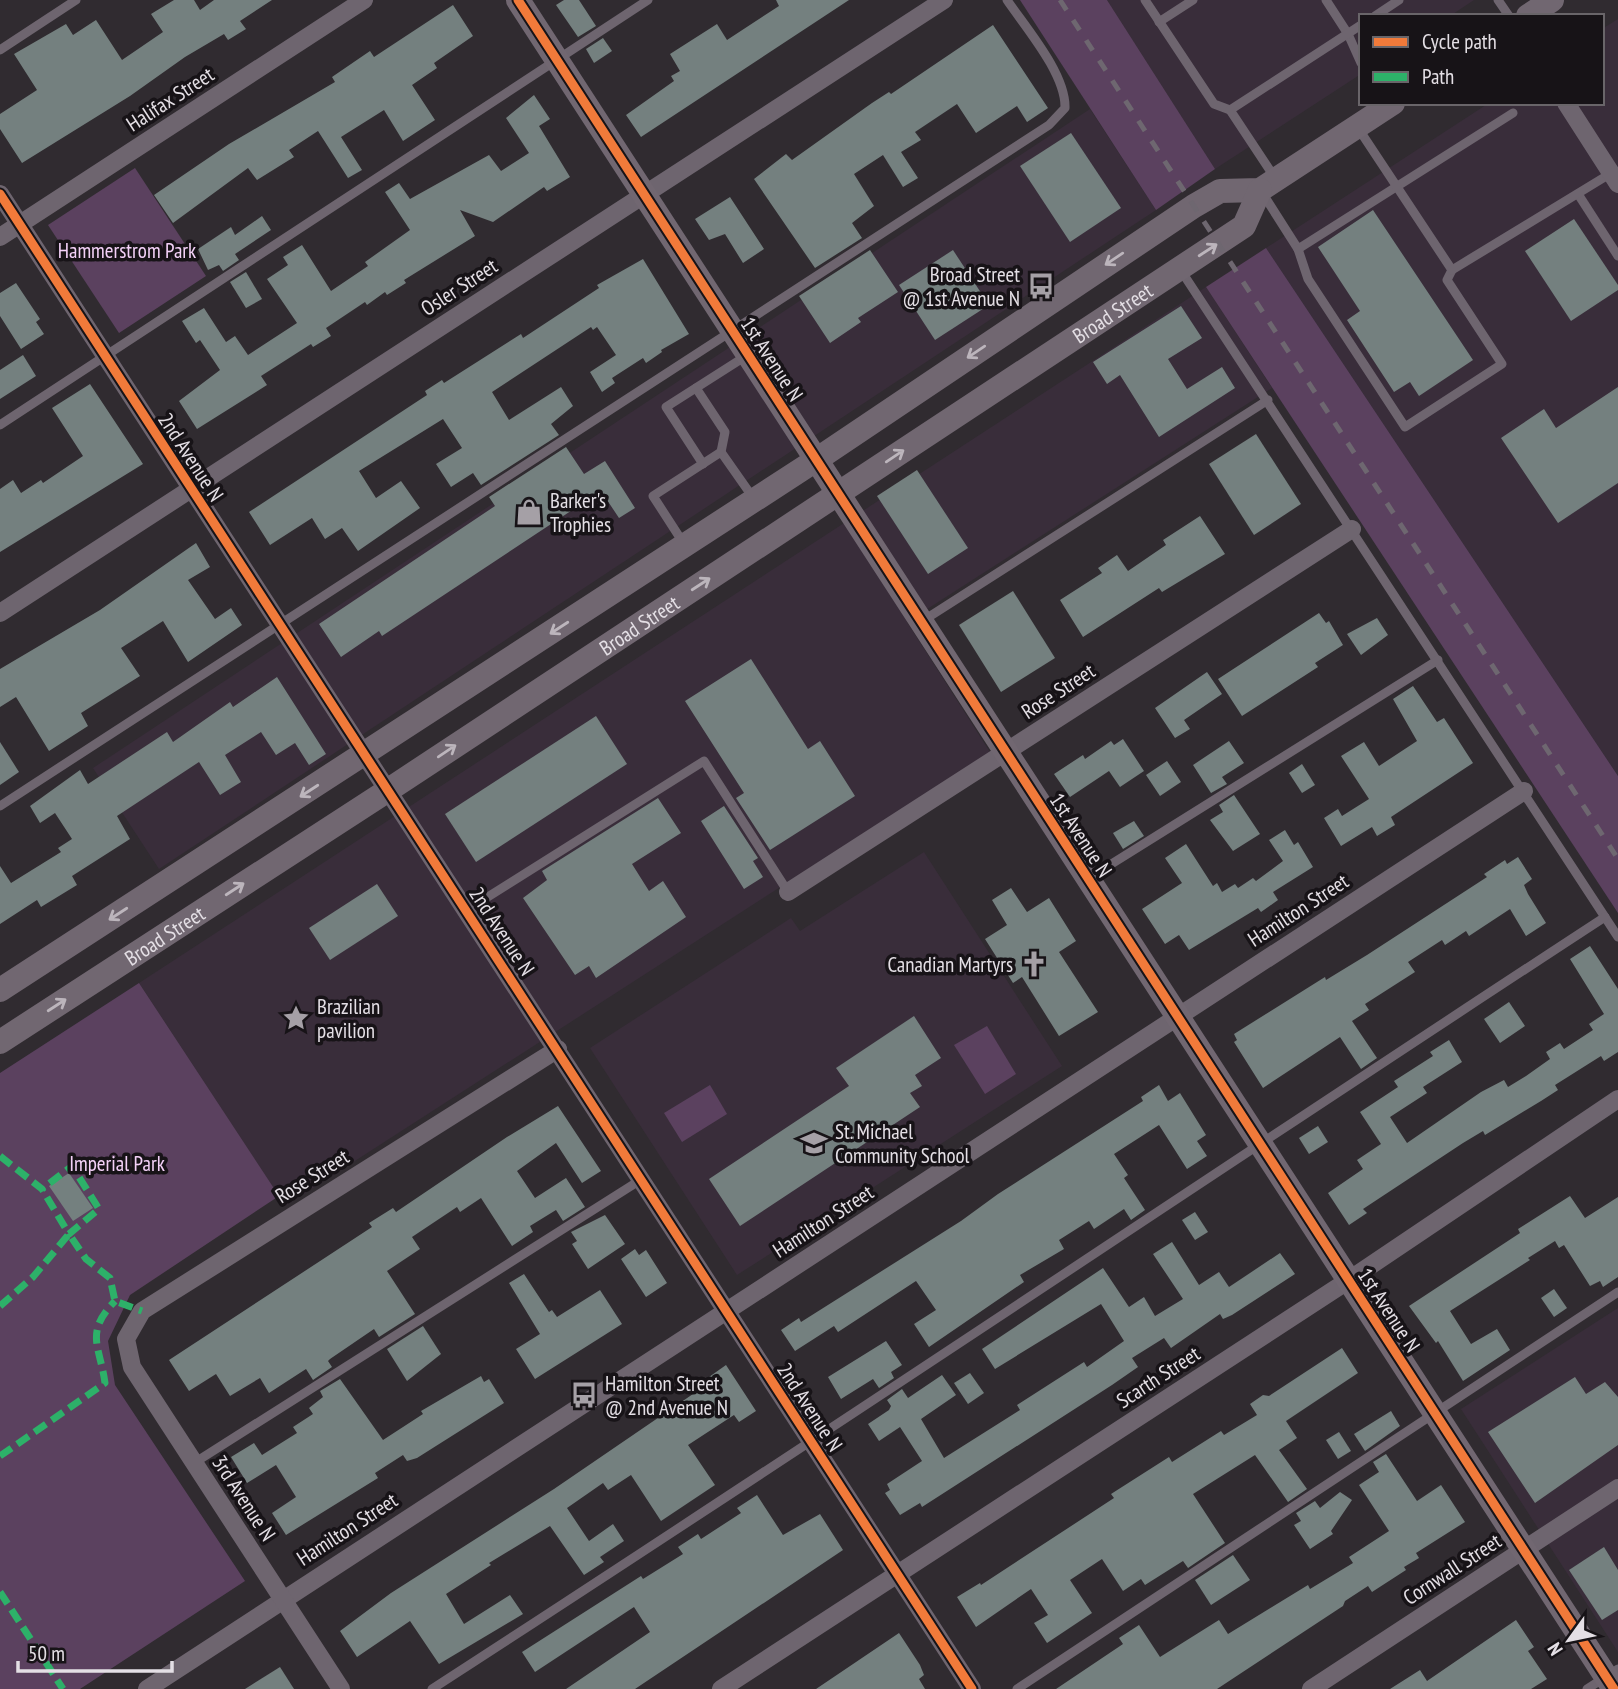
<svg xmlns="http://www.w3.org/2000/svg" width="1618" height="1689" font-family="'PT Sans Narrow',sans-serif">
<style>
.built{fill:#392d3a}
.green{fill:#5b415f}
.building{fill:#74807f}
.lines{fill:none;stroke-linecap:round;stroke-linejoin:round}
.lane{stroke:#6e656f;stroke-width:9}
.street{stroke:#6e656f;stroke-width:18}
.secondary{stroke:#716771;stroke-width:24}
.rail{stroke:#6e6770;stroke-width:5;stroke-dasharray:12 12;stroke-linecap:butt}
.quiet{stroke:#2db169;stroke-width:7;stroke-dasharray:14 7;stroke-linecap:butt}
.cycleway-casing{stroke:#171317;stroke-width:13}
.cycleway{stroke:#f17a3a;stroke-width:9}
.oneway{stroke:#bcb5bc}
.labels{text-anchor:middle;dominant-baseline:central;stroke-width:7;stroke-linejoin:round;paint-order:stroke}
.street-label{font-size:21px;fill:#e4dfe5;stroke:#171317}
.park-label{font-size:21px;fill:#f4d1f8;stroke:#171317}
.poi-label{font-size:21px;fill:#e4dfe5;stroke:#171317;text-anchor:start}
</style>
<rect width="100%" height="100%" fill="#302b30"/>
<g class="built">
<path d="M1107 0H1474L1450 16H1361V74L1215 169Z"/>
<path d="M1618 19V776L1266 248 1489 103H1602V29Z"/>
<path d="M1090 109 1156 210 159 869 93 768Z"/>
<path d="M1206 287 1272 388 907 622 990 752 285 1206 139 983Z"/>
<path d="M924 852 1062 1066 737 1275 590 1048 791 918 800 931Z"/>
<path d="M1618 1308V1652L1461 1409Z"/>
</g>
<g class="green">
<path d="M1020 0H1107L1215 169 1156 210Z"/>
<path d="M135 168 206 276 119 333 48 225Z"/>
<path d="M1266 248 1618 776V913L1206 287Z"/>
<path d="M139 983 279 1196 130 1295 108 1341 115 1385 245 1581 80 1689H0V1073Z"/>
<path d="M987 1026 1016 1074 985 1094 954 1045Z"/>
<path d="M710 1085 727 1114 682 1142 664 1113Z"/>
</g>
<g class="building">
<path d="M174 0H194L200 10 214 0H272L240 21 246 29 228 40 224 34 185 57 130 96 22 163 0 129V114L37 90 14 54 66 24 73 35 96 20 122 60 163 32 151 14Z"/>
<path d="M564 0H579L596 26 578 37 556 5Z"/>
<path d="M776 0H849L641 137 626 115 674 81 671 76 680 71 670 54 717 24 727 40 779 6Z"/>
<path d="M453 5 473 36 434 63 437 68 412 85 435 120 403 141 384 110 341 137 362 170 348 178 318 131 289 150 294 157 257 180 248 168 173 223 154 195 229 144 335 82 332 77 370 51 374 57Z"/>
<path d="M993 25 1048 108 1027 122 1017 106 976 133 957 104 915 132 921 140 901 152 918 178 903 187 883 155 854 174 874 206 852 223 862 238 815 268 754 179 786 154 792 160 872 103 889 92 891 94Z"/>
<path d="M603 38 612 51 594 63 586 49Z"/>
<path d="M534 95 550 119 539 126 570 177 547 191 544 187 493 222 460 210 475 236 404 280 406 283 387 295 385 292 367 305 365 302 326 328 331 336 313 347 311 344 261 376 267 385 197 429 179 401 220 370 200 340 196 343 182 321 204 308 226 342 235 336 248 355 297 323 267 279 288 265 283 257 302 245 331 291 368 266 365 262 410 230 385 192 399 183 410 199 489 155 501 171 529 153 506 118Z"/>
<path d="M1071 133 1121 208 1070 242 1020 166Z"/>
<path d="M730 197 764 249 743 263 725 234 709 240 695 219Z"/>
<path d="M1373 210 1473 360 1419 396 1410 382 1394 392 1347 320 1360 311 1318 247Z"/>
<path d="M262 216 271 230 235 254 239 260 223 271 219 265 208 270 198 249 231 227 235 235Z"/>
<path d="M1574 219 1618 285V290L1571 321 1525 251Z"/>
<path d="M870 250 898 292 858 318 861 322 830 343 799 296Z"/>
<path d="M953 250 989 305 935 340 899 285Z"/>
<path d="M643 259 689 334 661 350 662 352 646 363 643 358 612 378 615 383 602 392 590 372 616 355 597 327 593 330 591 327 492 392 509 420 561 387 573 406 551 424 559 435 481 485 473 473 451 487 436 464 462 448 443 419 359 471 376 498 401 481 420 508 358 551 342 528 325 539 312 518 270 545 249 512 427 395 425 391 442 380 444 383 521 334 523 338 599 288 597 285Z"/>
<path d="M246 272 262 299 246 308 230 282Z"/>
<path d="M16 283 40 319 36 322 44 334 21 349 0 316V293Z"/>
<path d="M1181 306 1202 338 1168 359 1187 389 1222 367 1235 388 1159 437 1120 375 1107 384 1093 362Z"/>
<path d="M23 355 36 376 0 399V370Z"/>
<path d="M90 384 143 464 0 552V489L13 480 21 493 41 480 43 483 83 456 52 408Z"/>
<path d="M1618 387V483L1558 523 1501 438 1544 409 1556 428Z"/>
<path d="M1256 434 1301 504 1254 535 1209 464Z"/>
<path d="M566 447 584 474 605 461 635 508 619 518 601 491 382 636 379 631 341 657 319 624 495 506 489 497Z"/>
<path d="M917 470 968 548 928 574 877 496Z"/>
<path d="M1200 516 1225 554 1162 592 1159 588 1083 637 1060 600 1102 573 1098 568 1117 555 1128 571 1166 545 1163 540Z"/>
<path d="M196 543 210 567 188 580 215 619 231 608 242 625 188 662 163 621 121 648 140 676 81 713 88 726 49 751 16 697 0 707V669L100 610Z"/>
<path d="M1013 591 1055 658 1001 692 959 625Z"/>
<path d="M1319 613 1326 623 1329 621 1343 645 1315 663 1318 667 1242 716 1218 679Z"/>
<path d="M1377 618 1388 635 1361 655 1347 634Z"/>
<path d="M751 659 808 749 820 741 855 796 770 850 736 798 744 793 685 701Z"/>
<path d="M1207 672 1222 694 1184 720 1190 729 1175 738 1155 708Z"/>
<path d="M277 677 326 754 309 765 295 743 276 755 261 732 225 755 241 782 220 795 199 762 117 816 130 839 72 876 77 885 41 907 37 900 0 924V866L11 883 61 852 58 848 72 839 55 813 40 823 30 806 80 770 88 784 167 732 173 742 230 702 233 707Z"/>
<path d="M1413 686 1437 722 1444 718 1473 763 1391 817 1395 825 1377 836 1372 827 1341 846 1324 818 1338 809 1342 816 1369 799 1341 756 1364 742 1379 766 1417 741 1393 699Z"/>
<path d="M596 716 627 764 476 862 445 814Z"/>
<path d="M1123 739 1144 771 1120 787 1109 771 1070 797 1054 774 1083 755 1085 759 1111 741 1114 745Z"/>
<path d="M1229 741 1244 763 1222 777 1227 784 1211 793 1193 765Z"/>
<path d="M0 742 19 772 0 785Z"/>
<path d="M1167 761 1181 782 1160 796 1146 775Z"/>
<path d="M1302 764 1315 785 1302 793 1289 773Z"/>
<path d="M1234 795 1260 834 1233 851 1210 820 1223 812 1219 805Z"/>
<path d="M658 798 681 833 632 864 649 891 663 881 686 917 596 978 589 966 575 975 523 898 547 880 542 871Z"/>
<path d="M724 806 758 858 753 861 763 877 744 889 701 821Z"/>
<path d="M1134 821 1144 836 1123 849 1113 833Z"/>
<path d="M1285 830 1294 845 1298 842 1313 867 1273 892 1278 900 1261 912 1258 908 1189 950 1179 935 1165 944 1142 909 1182 883 1165 858 1186 844 1213 886 1217 883 1222 892 1235 884 1238 888 1253 878 1256 881 1283 861 1269 840Z"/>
<path d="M1518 857 1532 879 1524 885 1528 894 1546 923 1526 936 1510 909 1469 936 1466 931 1445 945 1442 940 1408 962 1415 972 1365 1004 1369 1010 1352 1021 1377 1058 1361 1069 1340 1037 1263 1088 1234 1042 1237 1040 1234 1034 1325 977 1326 980 1367 955 1487 877 1484 874 1505 860 1507 864Z"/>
<path d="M377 884 398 916 330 960 309 928Z"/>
<path d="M1011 888 1027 912 1049 898 1076 941 1059 952 1098 1012 1059 1036 1022 977 1013 983 985 939 1007 925 992 900Z"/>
<path d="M1590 946 1618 989V1052L1604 1061 1601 1056 1555 1085 1558 1090 1541 1101 1485 1135 1483 1131 1463 1143 1363 1209 1367 1213 1349 1225 1328 1193 1363 1169 1357 1160 1381 1144 1360 1112 1398 1087 1394 1081 1433 1056 1430 1052 1449 1040 1462 1062 1423 1087 1427 1093 1390 1117 1407 1143 1481 1092 1504 1080 1508 1087 1526 1076 1550 1059 1546 1052 1560 1043 1564 1049 1593 1030 1589 1024 1604 1014 1570 959Z"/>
<path d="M1509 1002 1525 1026 1500 1043 1484 1019Z"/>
<path d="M914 1016 941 1058 915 1075 922 1086 910 1093 920 1107 740 1226 709 1179 849 1086 836 1068Z"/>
<path d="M1159 1085 1168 1101 1180 1093 1206 1135 1197 1141 1207 1156 1187 1169 1159 1125 1114 1154 1128 1175 1124 1178 1145 1210 1131 1220 1124 1209 1094 1229 1089 1221 1059 1240 1064 1249 1020 1275 1024 1282 929 1347 914 1324 936 1310 916 1281 838 1332 834 1326 795 1351 781 1330 799 1318 801 1322 961 1221 998 1194 1143 1101 1141 1097Z"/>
<path d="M558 1106 601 1171 582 1183 556 1143 517 1171 535 1198 566 1178 585 1207 563 1221 556 1210 530 1226 533 1232 512 1246 481 1198 460 1212 457 1207 412 1237 420 1249 387 1271 415 1314 379 1337 374 1329 330 1359 328 1361 332 1367 313 1380 306 1369 269 1393 260 1378 230 1396 216 1374 189 1391 169 1360 372 1227 369 1223 393 1208 396 1212 507 1137Z"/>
<path d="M1318 1126 1328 1142 1309 1154 1299 1138Z"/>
<path d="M69 1173 93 1208 73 1221 49 1186Z"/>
<path d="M1570 1196 1585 1218 1618 1197V1277L1603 1287 1600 1281 1590 1286 1564 1245 1559 1248 1555 1241 1528 1258 1530 1260 1450 1311 1471 1344 1497 1329 1510 1350 1463 1381 1438 1341 1436 1343 1409 1306 1520 1233 1518 1229Z"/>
<path d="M1195 1212 1208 1232 1195 1240 1182 1220Z"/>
<path d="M605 1215 625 1244 588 1269 572 1244 577 1241 571 1232Z"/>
<path d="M1172 1242 1199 1285 1219 1272 1229 1287 1280 1253 1295 1274 1232 1315 1223 1319 1220 1314 1171 1348 1164 1338 1132 1358 1138 1367 1112 1385 922 1507 920 1503 900 1515 885 1493 890 1490 887 1484 922 1461 900 1427 879 1441 868 1424 889 1410 891 1406 887 1400 902 1389 908 1398 942 1375 956 1395 921 1419 944 1458 1020 1410 1017 1405 1084 1362 1087 1367 1124 1341 1101 1304 995 1369 982 1349 1103 1268 1129 1307 1144 1297 1155 1316 1183 1299 1153 1254Z"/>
<path d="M635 1249 639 1255 646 1250 667 1283 646 1297 621 1259Z"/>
<path d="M524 1274 549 1312 552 1310 557 1317 600 1290 622 1324 535 1379 516 1349 540 1334 509 1283Z"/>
<path d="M1554 1289 1567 1308 1554 1317 1541 1298Z"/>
<path d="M423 1326 441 1354 407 1381 387 1349Z"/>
<path d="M886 1341 902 1365 891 1372 894 1378 879 1388 873 1379 841 1399 828 1377Z"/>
<path d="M1342 1348 1358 1373 1286 1421 1297 1438 1279 1450 1307 1489 1288 1502 1255 1455 1193 1494 1225 1543 1188 1568 1183 1561 1145 1585 1141 1579 1123 1591 1102 1559 1070 1580 1092 1613 1047 1643 1034 1623 1048 1615 1031 1589 976 1627 957 1597 980 1583 981 1585 1114 1498 1111 1494 1169 1457 1172 1462 1221 1431 1224 1435 1257 1415 1250 1404 1263 1395 1269 1396Z"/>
<path d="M726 1365 756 1411 739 1422 734 1415 688 1445 715 1485 661 1521 631 1475 608 1490 603 1483 567 1508 589 1541 613 1524 624 1541 600 1557 604 1562 584 1575 550 1526 489 1563 491 1565 446 1594 464 1624 510 1595 523 1614 439 1664 410 1621 357 1657 340 1631 391 1593 554 1489 712 1381 709 1377Z"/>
<path d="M970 1373 984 1393 968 1404 954 1383Z"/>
<path d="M481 1376 484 1382 489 1379 504 1403 417 1458 407 1461 403 1455 375 1473 378 1478 286 1535 272 1513 296 1497 276 1465 247 1483 231 1457 254 1443 262 1455 297 1433 293 1427 313 1414 309 1408 323 1397 320 1391 340 1379 383 1440 423 1414 421 1411Z"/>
<path d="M1575 1377 1586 1394 1605 1382 1618 1397V1445L1535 1503 1488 1432Z"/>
<path d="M1391 1411 1400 1426 1365 1451 1354 1434Z"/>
<path d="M1339 1432 1351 1451 1338 1459 1326 1440Z"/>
<path d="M1386 1454 1417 1501 1441 1485 1465 1522 1416 1553 1419 1558 1404 1567 1406 1570 1372 1592 1368 1586 1345 1601 1343 1606 1217 1689H1056L1123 1644 1119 1638 1139 1625 1160 1657 1219 1620 1228 1634 1308 1585 1310 1589 1353 1563 1349 1557 1389 1531 1359 1485 1379 1472 1373 1462Z"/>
<path d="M1340 1492 1352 1500 1331 1531 1333 1534 1310 1549 1294 1525 1301 1521 1296 1513 1315 1501 1320 1508Z"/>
<path d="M757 1495 783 1535 820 1514 843 1550 635 1689H566L650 1632 634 1607 535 1672 522 1652 641 1576 643 1579 683 1554 678 1547 698 1534 701 1539 741 1513 737 1508Z"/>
<path d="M1604 1547 1618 1570V1610L1602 1620 1569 1570Z"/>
<path d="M1233 1555 1250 1580 1211 1605 1195 1580Z"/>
<path d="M1516 1620 1534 1647 1528 1651 1547 1679 1531 1689H1390L1420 1670 1427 1681Z"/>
<path d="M899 1633 920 1665 924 1675 919 1679 925 1689H816Z"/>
<path d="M280 1667 294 1689H245Z"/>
</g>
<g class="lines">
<g class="lane">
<path d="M1145 0 1214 104 1230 110"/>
<path d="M1326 0 1348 34 1361 63"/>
<path d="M1498 0 1509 16"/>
<path d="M1375 16 1399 0"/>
<path d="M1159 22 1193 0"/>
<path d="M0 50 76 0"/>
<path d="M1275 178 1230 110 1361 25"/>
<path d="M1263 194 1298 249 1513 113"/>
<path d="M1578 194 1618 256"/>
<path d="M1298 249 1308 279 1405 427 1502 364 1447 280 1452 270 1358 128"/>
<path d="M1180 269 1618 937"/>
<path d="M1452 270 1613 172"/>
<path d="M696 388 725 432 721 452"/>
<path d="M0 425 648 0"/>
<path d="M703 464 666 407 746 356"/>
<path d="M684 544 653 496 721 452 754 499"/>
<path d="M924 620 1268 400"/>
<path d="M0 806 1049 125 1065 108C1066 74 1026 28 1007 0"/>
<path d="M1089 878 1438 660"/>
<path d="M467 910 704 761 788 892"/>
<path d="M194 1463 642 1179"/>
<path d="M432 1689C825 1435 1213 1173 1605 917"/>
<path d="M1017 1689 1618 1292"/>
<path d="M1587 1689 1618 1669"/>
</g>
<g class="street">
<path d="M1566 103 1618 184"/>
<path d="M0 194 972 1689"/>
<path d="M0 237 364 0"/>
<path d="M0 613 944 0"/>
<path d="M788 892 1352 529"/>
<path d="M147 1689 1524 791"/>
<path d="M341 1689 132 1367 126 1339 142 1311 558 1049"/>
<path d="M721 1689 1349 1280 1618 1099"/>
<path d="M1311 1689 1618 1488"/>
</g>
<g class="secondary">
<path d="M518 0 1614 1689"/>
<path d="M1528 16 1552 0"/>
<path d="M0 990 816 460 1194 206 1220 191 1260 190 1393 103"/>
<path id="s1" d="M0 1042 390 789 1244 226 1260 190"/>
</g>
<path class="rail" d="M1060 0 1618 859"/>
<g class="quiet">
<path d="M0 1156 42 1189 69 1234 99 1209 72 1166 42 1189"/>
<path d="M0 1306 33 1277 69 1234 86 1259 110 1278 115 1301 142 1311"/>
<path d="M0 1456 105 1383C100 1346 84 1333 115 1301"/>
<path d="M0 1592 63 1689"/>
</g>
<g class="cycleway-casing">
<g id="cycleway">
<path d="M518 0 1614 1689"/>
<path d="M0 194 972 1689"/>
</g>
</g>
<use href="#cycleway" class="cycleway"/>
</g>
<defs><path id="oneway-shaft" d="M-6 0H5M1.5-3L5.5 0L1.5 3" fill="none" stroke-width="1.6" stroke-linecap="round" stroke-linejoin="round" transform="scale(1.75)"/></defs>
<g class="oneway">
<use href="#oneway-shaft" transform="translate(1208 250) rotate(-33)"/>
<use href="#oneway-shaft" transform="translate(1114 259) rotate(146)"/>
<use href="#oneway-shaft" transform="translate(976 352) rotate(146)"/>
<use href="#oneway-shaft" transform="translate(895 456) rotate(-34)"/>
<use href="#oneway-shaft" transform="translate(701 584) rotate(-33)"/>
<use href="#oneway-shaft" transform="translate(559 628) rotate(147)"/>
<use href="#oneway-shaft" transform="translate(447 751) rotate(-34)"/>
<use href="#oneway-shaft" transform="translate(309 791) rotate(147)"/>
<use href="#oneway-shaft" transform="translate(235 889) rotate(-33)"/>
<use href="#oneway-shaft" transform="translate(118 914) rotate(147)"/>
<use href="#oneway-shaft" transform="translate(57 1005) rotate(-33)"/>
</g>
<defs>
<g id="bus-bare" transform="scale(2.1)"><path d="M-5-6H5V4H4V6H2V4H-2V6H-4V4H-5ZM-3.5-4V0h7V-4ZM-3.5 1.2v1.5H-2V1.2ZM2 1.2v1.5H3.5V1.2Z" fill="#a5a0a6" stroke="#171317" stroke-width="2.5" paint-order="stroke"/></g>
<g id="shop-bare" transform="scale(2.1)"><path d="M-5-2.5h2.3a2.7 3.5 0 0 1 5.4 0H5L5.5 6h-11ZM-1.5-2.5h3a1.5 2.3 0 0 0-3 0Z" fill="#a5a0a6" stroke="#171317" stroke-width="2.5" paint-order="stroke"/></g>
<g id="church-bare" transform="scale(2.1)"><path d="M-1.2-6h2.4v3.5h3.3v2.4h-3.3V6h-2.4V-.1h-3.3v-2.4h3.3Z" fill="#a5a0a6" stroke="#171317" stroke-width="2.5" paint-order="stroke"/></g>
<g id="sight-bare" transform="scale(2.1)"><path d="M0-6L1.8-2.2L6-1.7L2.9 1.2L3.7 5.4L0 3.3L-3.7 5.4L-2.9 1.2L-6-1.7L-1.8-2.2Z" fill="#a5a0a6" stroke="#171317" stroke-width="2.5" paint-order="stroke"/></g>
<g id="school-bare" transform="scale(2.1)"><path d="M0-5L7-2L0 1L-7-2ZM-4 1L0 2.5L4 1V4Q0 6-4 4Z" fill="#a5a0a6" stroke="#171317" stroke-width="2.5" paint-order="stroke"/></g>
</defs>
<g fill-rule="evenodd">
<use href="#bus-bare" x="1041" y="286"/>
<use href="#shop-bare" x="529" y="512"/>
<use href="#church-bare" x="1034" y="964"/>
<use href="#sight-bare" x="296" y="1018"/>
<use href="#school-bare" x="814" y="1143"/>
<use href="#bus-bare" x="584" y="1395"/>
</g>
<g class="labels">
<g class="street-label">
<text transform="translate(170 99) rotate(-33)">Halifax Street</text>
<text transform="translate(459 287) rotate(-33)">Osler Street</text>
<text stroke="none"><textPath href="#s1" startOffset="1330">Broad Street</textPath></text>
<text transform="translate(772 359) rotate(57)">1st Avenue N</text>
<text transform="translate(191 457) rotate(57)">2nd Avenue N</text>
<text stroke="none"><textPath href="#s1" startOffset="763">Broad Street</textPath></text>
<text transform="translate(1058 691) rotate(-33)">Rose Street</text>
<text transform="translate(1081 835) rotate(57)">1st Avenue N</text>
<text transform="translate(1298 910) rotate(-33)">Hamilton Street</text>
<text transform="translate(502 931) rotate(57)">2nd Avenue N</text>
<text stroke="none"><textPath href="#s1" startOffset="196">Broad Street</textPath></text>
<text transform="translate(312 1176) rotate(-32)">Rose Street</text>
<text transform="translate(823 1221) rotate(-33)">Hamilton Street</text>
<text transform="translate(1389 1310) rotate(57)">1st Avenue N</text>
<text transform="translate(1158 1377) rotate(-33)">Scarth Street</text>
<text transform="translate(810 1407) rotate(57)">2nd Avenue N</text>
<text transform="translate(244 1498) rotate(57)">3rd Avenue N</text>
<text transform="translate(347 1529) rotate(-33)">Hamilton Street</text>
<text transform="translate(1452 1569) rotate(-33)">Cornwall Street</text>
</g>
<g class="park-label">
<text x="127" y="250">Hammerstrom Park</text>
<text x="117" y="1163">Imperial Park</text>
</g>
<g class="poi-label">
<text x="1020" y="274" text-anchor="end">Broad Street<tspan x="1020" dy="24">@ 1st Avenue N</tspan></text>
<text x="550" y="500">Barker's<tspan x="550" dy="24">Trophies</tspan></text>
<text x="1013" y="964" text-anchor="end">Canadian Martyrs</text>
<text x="317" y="1006">Brazilian<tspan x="317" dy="24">pavilion</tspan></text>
<text x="835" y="1131">St. Michael<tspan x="835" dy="24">Community School</tspan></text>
<text x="605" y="1383">Hamilton Street<tspan x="605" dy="24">@ 2nd Avenue N</tspan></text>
</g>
</g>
<rect x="1359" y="14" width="245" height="91" fill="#171317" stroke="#696569" stroke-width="2"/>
<rect x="1373" y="37" width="35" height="10" fill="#f17a3a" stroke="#696569" stroke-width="2"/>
<text x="1422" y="49" font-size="21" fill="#e4dfe5">Cycle path</text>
<rect x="1373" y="72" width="35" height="10" fill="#2db169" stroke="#696569" stroke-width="2"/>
<text x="1422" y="84" font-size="21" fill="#e4dfe5">Path</text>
<g transform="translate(1569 1640) rotate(237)" stroke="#171317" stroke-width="5" paint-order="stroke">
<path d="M0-5L12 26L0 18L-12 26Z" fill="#e4dfe5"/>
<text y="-10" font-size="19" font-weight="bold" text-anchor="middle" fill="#e4dfe5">N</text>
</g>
<path d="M18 1661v10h154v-10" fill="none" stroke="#e4dfe5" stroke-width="3.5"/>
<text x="28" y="1661" font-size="21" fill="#e4dfe5" stroke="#171317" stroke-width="5" paint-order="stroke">50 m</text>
</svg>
